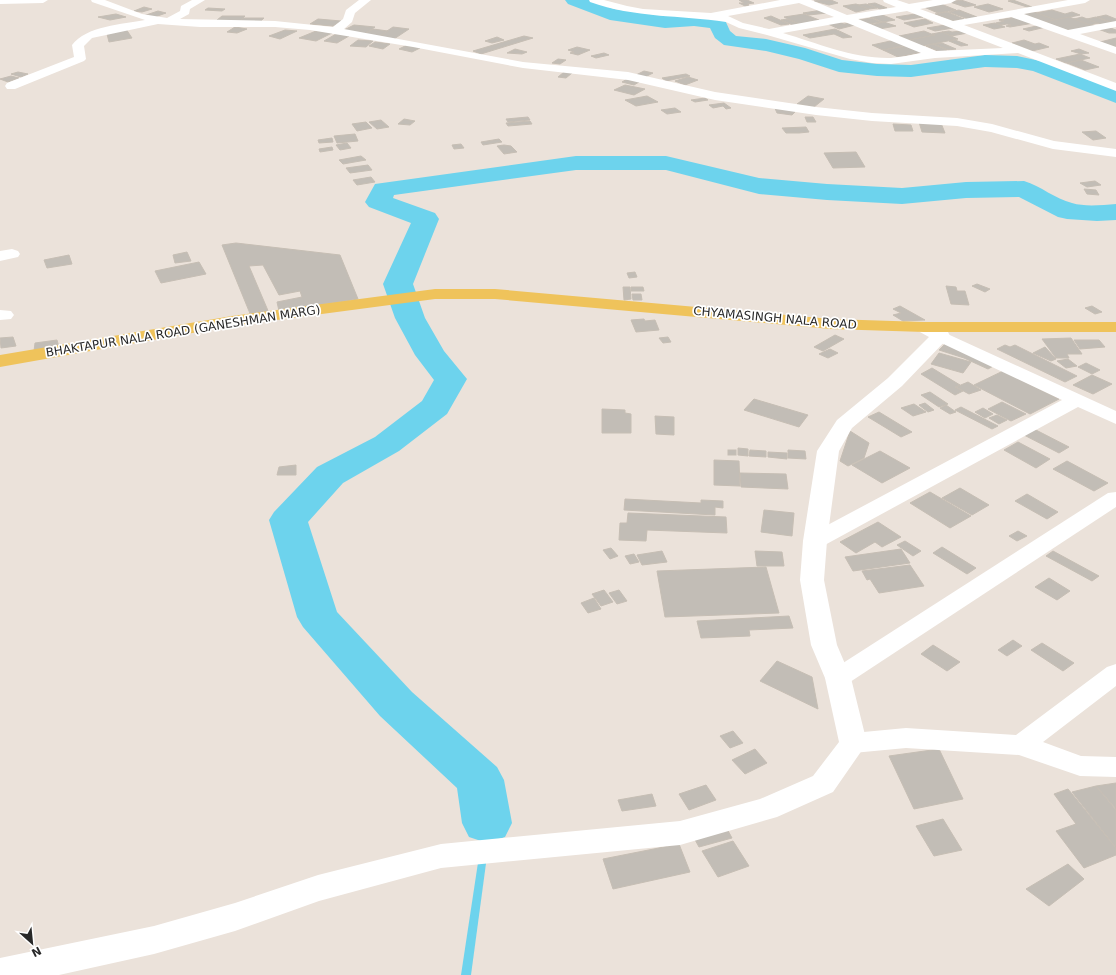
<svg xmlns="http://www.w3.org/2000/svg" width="1116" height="975" font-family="'DejaVu Sans',sans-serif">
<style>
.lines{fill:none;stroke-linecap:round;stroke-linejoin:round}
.stream{fill:#6dd3ed;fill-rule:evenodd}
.river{fill:#6dd3ed;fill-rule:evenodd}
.building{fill:#c2bdb6;stroke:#c6beb4}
.minor{fill:#fff;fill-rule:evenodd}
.secondary{fill:#fff;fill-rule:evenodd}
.primary{fill:#efc35b;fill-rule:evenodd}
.labels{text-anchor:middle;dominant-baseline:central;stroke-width:3.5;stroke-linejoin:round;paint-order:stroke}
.street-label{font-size:12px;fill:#282828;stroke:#fff}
</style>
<rect width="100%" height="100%" fill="#ebe2da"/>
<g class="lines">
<g class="stream">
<path d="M487 820 490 821 491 823 488 847 487 849 484 850 481 849 480 847 483 823 484 821Z"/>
<path d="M483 853 486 854 487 856 471 975H461L479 856 480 854Z"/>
</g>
<g class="river">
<path d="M565 0H590L614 9 665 16 694 14 725 20 730 31 736 36 766 39 805 48 842 60 877 64 911 65 985 55 1017 56 1045 62 1116 88V103L1033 71 1017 68 985 67 911 77 877 76 839 72 799 59 766 51 724 45 715 38 710 28 694 26 665 28 610 20 568 4Z"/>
<path d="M576 156H666L759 178 827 184 902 188 966 182 1024 181C1041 186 1055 199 1072 203 1085 207 1102 205 1116 204V220L1097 221 1067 219 1058 217 1019 197 966 198 902 204 827 200 759 194 666 170H576L394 195 393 198 435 213 439 219 413 284 425 318 444 351 467 379 447 414 399 451 343 483 308 522 337 612 412 692 497 767 504 780 512 823 505 837 487 843 469 837 462 823 457 788 380 716 303 627 297 617 269 520 274 512 317 467 375 437 422 401 434 380 415 355 395 318 383 284 411 223 369 207 365 202 375 184Z"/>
</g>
</g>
<g class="building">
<path d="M739 0H747L754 3 747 4 749 5 745 6 739 3H744Z"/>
<path d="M820 0H831L838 3 829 5 814 1Z"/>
<path d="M961 0 976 5 965 7 950 2Z"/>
<path d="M1013 0 1032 7H1027L1008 1Z"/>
<path d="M875 3 887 8 880 9 868 4Z"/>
<path d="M856 4 869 9 856 12 843 6Z"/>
<path d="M866 4 877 8 869 9 858 5Z"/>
<path d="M941 4 956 10 938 13 924 7Z"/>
<path d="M988 4 1003 9 989 12 974 7Z"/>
<path d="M144 7 152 9 142 12 134 11Z"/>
<path d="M208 8 225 9 222 11 205 10Z"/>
<path d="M822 10 827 13 809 15 803 13Z"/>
<path d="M959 10 977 17 968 19 949 12Z"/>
<path d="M1052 10 1065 14 1072 12 1080 15 1056 20 1036 13Z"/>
<path d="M158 11 166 13 152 18 143 16Z"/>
<path d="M947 12 964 19 953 21 935 14Z"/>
<path d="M1034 12 1056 20 1044 22 1023 14Z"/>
<path d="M116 14 126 17 110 20 98 17Z"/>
<path d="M804 14 819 20 799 24 784 17Z"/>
<path d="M880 14 895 20 883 22 868 16Z"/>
<path d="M915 14 923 17 904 20 896 17Z"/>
<path d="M1106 15 1116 19V22L1113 23 1097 17Z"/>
<path d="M222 16H245L240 21 217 20Z"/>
<path d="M771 16 789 24 781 25 764 18Z"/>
<path d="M1016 17 1034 23 1010 27 1006 26 1011 25 1007 24 1001 25 996 23 1004 21 999 20Z"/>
<path d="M1069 17 1095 26 1075 30H1067L1044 22Z"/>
<path d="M1082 17 1098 23 1090 25 1074 19Z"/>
<path d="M1096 17 1112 23 1103 25 1087 19Z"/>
<path d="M243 18H264L261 21H240Z"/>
<path d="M871 18 881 22 869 24 859 20Z"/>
<path d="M318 19 341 21 333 26 310 24Z"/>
<path d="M787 19 799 24 793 25 781 20Z"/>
<path d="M925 19 933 23 914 27 904 23Z"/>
<path d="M839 22 844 24 850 23 855 25 839 29 828 24Z"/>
<path d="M884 22 896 26 879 29 870 25Z"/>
<path d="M995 23 1005 27 994 29 983 25Z"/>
<path d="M354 25 375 27 363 35 342 31Z"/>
<path d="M945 25 953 28 935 31 927 28Z"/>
<path d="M1041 25 1046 27 1029 31 1023 29Z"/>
<path d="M235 27 247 29 237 33 227 32Z"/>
<path d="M393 27 409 29 394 39 378 37Z"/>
<path d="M1108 27 1116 30V33H1109L1098 29Z"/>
<path d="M126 29 132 38 109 42 107 34Z"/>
<path d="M373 29 388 31 378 37 363 35Z"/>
<path d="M835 29 852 37 843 38 834 34 810 38 803 35Z"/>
<path d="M285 30 297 31 280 39 269 36Z"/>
<path d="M316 31 332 33 316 41 299 38Z"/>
<path d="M924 31 934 35 909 40 899 36Z"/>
<path d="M949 31 952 32 961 31 968 33 951 36 942 32Z"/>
<path d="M942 32 958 39 922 46 909 40 935 35 932 34Z"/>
<path d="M336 34 349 36 337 43 324 41Z"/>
<path d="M524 36 533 38 481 54 473 51Z"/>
<path d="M497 37 504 40 492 43 485 41Z"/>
<path d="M1116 38V47L1100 42Z"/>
<path d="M358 40 373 41 366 47 350 46Z"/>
<path d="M895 40 907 45 883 50 872 45Z"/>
<path d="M955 40 968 45 961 46 949 41Z"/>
<path d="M1024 40 1035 44 1039 43 1049 47 1032 51 1012 43Z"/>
<path d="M375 42 390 44 383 49 369 46Z"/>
<path d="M942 43 956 49 948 50 934 44Z"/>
<path d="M933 44 947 50 940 52 926 46Z"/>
<path d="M407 45 420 48 412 52 399 49Z"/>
<path d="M907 46 923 52 898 57 883 50Z"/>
<path d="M577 47 590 50 578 55 570 53 574 52 568 50Z"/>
<path d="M515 49 527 52 522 54 507 53Z"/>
<path d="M1079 49 1089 53 1081 54 1071 51Z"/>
<path d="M604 53 609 55 596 58 591 56Z"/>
<path d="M1080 54 1090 58 1066 63 1056 59Z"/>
<path d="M558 59 566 60 560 64 552 63Z"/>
<path d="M1081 60 1099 67 1085 70 1067 63Z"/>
<path d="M644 71 653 73 645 77 636 75Z"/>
<path d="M18 72 28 74 21 77 11 74Z"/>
<path d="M564 72 572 73 566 78 558 77Z"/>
<path d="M686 74 690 76 666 81 662 78Z"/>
<path d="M11 76 19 78 8 82 0 79Z"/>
<path d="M688 77 698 80 685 85 675 81Z"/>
<path d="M627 79 639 82 634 85 622 82Z"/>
<path d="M625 85 645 89 634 95 614 90Z"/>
<path d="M647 96 658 102 636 106 625 100Z"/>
<path d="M808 96 824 99 814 107 797 104Z"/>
<path d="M705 98 708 100 695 102 691 100Z"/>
<path d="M724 103 731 108 726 109 723 106 713 108 709 105Z"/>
<path d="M774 106 797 110 792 115 777 113Z"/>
<path d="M675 108 681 112 667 114 661 110Z"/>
<path d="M528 117 530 120 508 122 506 119Z"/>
<path d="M805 117H813L816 122H807Z"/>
<path d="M404 119 415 121 410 125 398 124Z"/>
<path d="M381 120 389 127 377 129 369 122Z"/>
<path d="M530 121 532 124 508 126 506 123Z"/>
<path d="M366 122 372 128 357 131 352 124Z"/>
<path d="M919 122 941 123 945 133 922 132Z"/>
<path d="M893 124 911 125 913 131H895Z"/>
<path d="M806 127 809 132 799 133H786L782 128Z"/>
<path d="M1096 131 1106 138 1093 140 1082 132Z"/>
<path d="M355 134 358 141 337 143 334 136Z"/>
<path d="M332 138 333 142 319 143 318 140Z"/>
<path d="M499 139 502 142 483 145 481 142Z"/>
<path d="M347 143 351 148 340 150 336 145Z"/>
<path d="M461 144 464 148 454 149 452 145Z"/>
<path d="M504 145 511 146 517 152 504 154 497 146Z"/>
<path d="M332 147 333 150 320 152 319 149Z"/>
<path d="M856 152 865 167 833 168 824 153Z"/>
<path d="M361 156 366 160 343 164 339 160Z"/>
<path d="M368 165 372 170 350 173 346 168Z"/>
<path d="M371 177 375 182 357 185 353 180Z"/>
<path d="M1095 181 1101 185 1087 187 1080 183Z"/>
<path d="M1084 189 1096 190 1099 195 1087 194Z"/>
<path d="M236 243 340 255 358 299 279 311 277 302 302 297 300 291 279 295 263 265 249 266 269 313 251 316 222 245Z"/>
<path d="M187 252 191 261 175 263 173 255Z"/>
<path d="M69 255 72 264 47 268 44 260Z"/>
<path d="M199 262 206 274 161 283 155 271Z"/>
<path d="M635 272 637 277 629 278 627 273Z"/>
<path d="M977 284 990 289 985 292 972 286Z"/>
<path d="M946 286 956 287 957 291H965L969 305 951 304Z"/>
<path d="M623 287H630L631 299 624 300Z"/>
<path d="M631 287H643L644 291H631Z"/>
<path d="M632 294H641L642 300H633Z"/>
<path d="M900 306 925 320 903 321 893 315 901 313 893 309Z"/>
<path d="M1092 306 1102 312 1095 314 1085 308Z"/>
<path d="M644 319 645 321 655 320 659 330 636 332 631 320Z"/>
<path d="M835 335 844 339 823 351 814 347Z"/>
<path d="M13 337 16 346 1 348 0 338Z"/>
<path d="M668 337 671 342 663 343 659 338Z"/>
<path d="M1071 338 1082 354H1067L1069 358H1056L1042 339Z"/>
<path d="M57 340 59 347 34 351 35 343Z"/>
<path d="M1074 340H1099L1105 347 1080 349Z"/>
<path d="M945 344 997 364 988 369 964 358 939 350Z"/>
<path d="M1005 345 1010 347 1015 345 1077 376 1065 382 997 349Z"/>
<path d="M1045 347 1056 359 1051 361 1033 353Z"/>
<path d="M830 349 838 353 828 358 819 354Z"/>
<path d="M939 353 971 362 963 373 931 364Z"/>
<path d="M1068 359 1077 366 1066 368 1057 361Z"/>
<path d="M1086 363 1100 370 1092 374 1078 367Z"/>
<path d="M932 368 960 385 955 387 963 391 955 395 921 374Z"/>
<path d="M1003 371 1059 399 1030 414 974 385Z"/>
<path d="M1092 375 1112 384 1093 394 1073 385Z"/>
<path d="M968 382 981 390 969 394 956 387Z"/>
<path d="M930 392 948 404 939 407 921 395Z"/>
<path d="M754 399 808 415 799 427 744 410Z"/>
<path d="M1002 402 1026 414 1011 421 988 409Z"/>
<path d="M925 403 934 410 928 412 919 405Z"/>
<path d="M914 404 926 412 913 416 901 408Z"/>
<path d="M946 405 956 412 950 414 940 408Z"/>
<path d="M961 407 998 426 992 429 955 410Z"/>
<path d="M983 408 993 414 985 418 975 412Z"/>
<path d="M602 409 625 410V413L631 414V433H602Z"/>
<path d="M879 412 912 432 901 437 868 417Z"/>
<path d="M997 415 1007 420 999 424 989 418Z"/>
<path d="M655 416 674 417V435L656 434Z"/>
<path d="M1034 429 1069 447 1059 453 1024 435Z"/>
<path d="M850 431 869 443 864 458 848 466 840 461Z"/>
<path d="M1018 442 1050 459 1036 468 1004 450Z"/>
<path d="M738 448 748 449V456L738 455Z"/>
<rect x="728" y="450" width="8" height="5"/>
<path d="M750 450 766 451V457L749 456Z"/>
<path d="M788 450 805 451 806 459 788 458Z"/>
<path d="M880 451 910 468 882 483 852 465Z"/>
<path d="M768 452 787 453V459L768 457Z"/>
<path d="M714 460 739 461 740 486 714 485Z"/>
<path d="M1067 461 1108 483 1094 491 1053 469Z"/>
<path d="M296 465V475H277L279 467Z"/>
<path d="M740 473 786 474 788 489 741 487Z"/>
<path d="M960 488 989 505 972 515 942 498Z"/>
<path d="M930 492 971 516 950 528 910 503Z"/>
<path d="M1027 494 1058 512 1047 519 1015 501Z"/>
<path d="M625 499 701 503V500L723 501V508L715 507V515L624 510Z"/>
<path d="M764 510 794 513 792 536 761 532Z"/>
<path d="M628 513 726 517 727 533 647 530 646 541 619 540 620 523H627Z"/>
<path d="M878 522 901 537 882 547 875 542 856 553 840 542Z"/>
<path d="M1018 531 1027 536 1017 541 1009 536Z"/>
<path d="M905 541 921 551 913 556 897 545Z"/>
<path d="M942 547 976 568 967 574 933 553Z"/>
<path d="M611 548 618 556 610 559 603 550Z"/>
<path d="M901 549 910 563 853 571 845 557Z"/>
<path d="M662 551 667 562 642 565 637 555Z"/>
<path d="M755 551 782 552 784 566H757Z"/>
<path d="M1053 551 1099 576 1092 581 1046 556Z"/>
<path d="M634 554 639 562 630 564 625 556Z"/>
<path d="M910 565 924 586 879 593 870 579 867 580 862 571Z"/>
<path d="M766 567 779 613 665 617 657 571Z"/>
<path d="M1049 578 1070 591 1057 600 1035 587Z"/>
<path d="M604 590 613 602 601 606 592 594Z"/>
<path d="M619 590 627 601 617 604 609 593Z"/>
<path d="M594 598 601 609 588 613 581 603Z"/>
<path d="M789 616 793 628 749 630 750 636 701 638 697 621Z"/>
<path d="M1013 640 1022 646 1007 656 998 650Z"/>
<path d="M1042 643 1074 663 1063 671 1031 650Z"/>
<path d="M933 645 960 662 947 671 921 654Z"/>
<path d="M777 661 812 677 818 709 760 681Z"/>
<path d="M733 731 743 743 730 748 720 736Z"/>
<path d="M755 749 767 763 745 774 732 760Z"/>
<path d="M939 749 963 799 914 809 889 756Z"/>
<path d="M1116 783V809L1096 786Z"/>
<path d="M706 785 716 800 689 810 679 794Z"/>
<path d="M1096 786 1116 810V848L1072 792Z"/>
<path d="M1068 789 1116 848V855L1084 868 1056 831 1076 824 1054 794Z"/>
<path d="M652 794 656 806 622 811 618 800Z"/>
<path d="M943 819 962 850 934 856 916 826Z"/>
<path d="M726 827 732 838 699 847 693 836Z"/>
<path d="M733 841 749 866 718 877 702 851Z"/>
<path d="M679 844 690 872 613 889 603 859Z"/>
<path d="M1068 864 1084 879 1049 906 1026 889Z"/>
</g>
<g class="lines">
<g class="minor">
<path d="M0 0H48L43 3 0 4Z"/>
<path d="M91 0H105L142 14 167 18 180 11 181 6 192 0H205L190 9 189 14 180 19 275 21 333 27 343 19 346 10 359 0H371L355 13 352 22 344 29 523 62 628 72 715 92 816 107 872 113 957 118 992 124 1054 141 1116 149V157L1053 149 991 132 957 126 872 121 816 115 715 100 628 80 523 68 413 47 310 30 275 27H200L158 24 92 38 84 46 86 59 84 61 15 89H7L5 86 7 83 74 57 72 45C86 26 123 24 145 20L92 2Z"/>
<path d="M589 0H604L627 6 643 9 711 13 780 0H811L847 15 896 7 884 2 883 0H897L909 4 933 0H956L951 3 920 9 953 21 1068 0H1090L1085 3 1024 14 1068 30 1116 21V27L1080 34 1116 47V54L1011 17 964 25 1116 83V91L1018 53 935 58 891 64 872 63 850 59 767 35 739 28 726 22C680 15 635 18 590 2ZM799 3 834 17 769 29 743 23 728 16ZM907 11 1003 48 936 51 858 19ZM845 22 921 53C911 55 901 57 891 58 854 59 817 43 783 33Z"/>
<path d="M12 249 18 251 20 254 18 257 0 261V251Z"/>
<path d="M0 310 11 311 14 315 11 319 0 320Z"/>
<path d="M941 331 1116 411V424L1078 407 823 546 815 548 807 546 804 541 807 536 1062 400 935 340 932 336 935 332Z"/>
<path d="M1116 492V507L847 684 838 687 829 684 825 678 829 672 1108 493Z"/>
<path d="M1116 664V686L1043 742 1081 756 1116 757V777L1080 776 1019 755 906 748 853 753 844 750 840 743 844 736 853 733 906 728 1016 735 1107 667Z"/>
</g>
<path class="secondary" d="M924 322 948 332 950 336 902 386 852 428 839 451 827 541 824 580 837 645 851 678 867 743 833 792 777 817 680 845 441 868 319 901 235 931 154 954 59 975H0V958L154 926 235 903 318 875 441 844 680 821 760 799 813 776 839 742 825 678 811 645 800 580 803 541 817 451 837 420 888 378 929 337 918 331 915 327 918 323Z"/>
<path class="primary" d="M435 289H495L831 319 924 322H1116V332H924L831 329 495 299H435L232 326 0 367V355L232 316Z"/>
</g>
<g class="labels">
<g class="street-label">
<text transform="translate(775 318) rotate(5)">CHYAMASINGH NALA ROAD</text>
<text transform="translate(183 331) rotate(-9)">BHAKTAPUR NALA ROAD (GANESHMAN MARG)</text>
</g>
</g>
<g transform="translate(32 943) rotate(153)" stroke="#ffffff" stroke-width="3" paint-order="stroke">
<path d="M0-3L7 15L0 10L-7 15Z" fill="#282828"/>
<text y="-6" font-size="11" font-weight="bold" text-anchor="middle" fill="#282828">N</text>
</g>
</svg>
